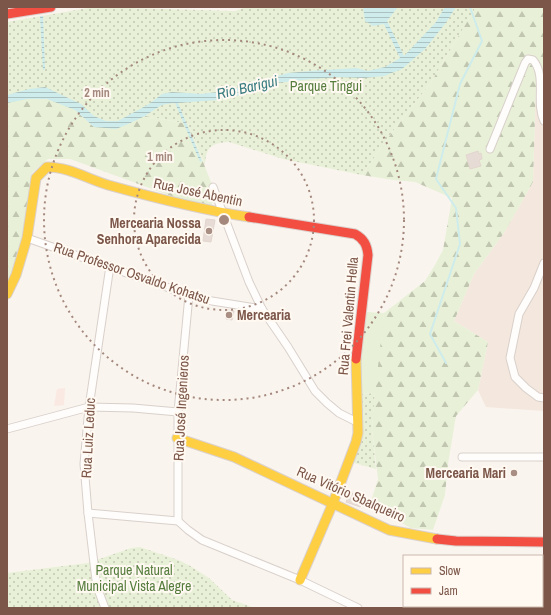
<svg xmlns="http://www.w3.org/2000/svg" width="551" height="615" font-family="'Archivo Narrow',sans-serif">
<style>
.residential{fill:#f4e7dd}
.commercial{fill:#fae8e2}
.grass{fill:url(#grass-dots)}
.forest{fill:url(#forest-firs)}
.garden{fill:#e8f1d8}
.water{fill:url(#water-rules)}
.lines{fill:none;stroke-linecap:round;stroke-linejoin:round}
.stream{stroke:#ceeceb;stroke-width:2}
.building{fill:#e7dcd5;stroke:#e3d6cf}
.street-casing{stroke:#d9d0ca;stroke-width:9}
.slow-casing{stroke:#dbd0cb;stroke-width:11}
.jam-casing{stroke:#dbd0cb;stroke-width:11}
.street{stroke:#fefdfc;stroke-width:7}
.slow{stroke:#ffcf43;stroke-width:9}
.jam{stroke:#f24e42;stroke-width:9}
.ring{fill:none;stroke:#a4887d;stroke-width:2;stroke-dasharray:2 4}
.poi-dot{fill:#a88e83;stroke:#fff9f2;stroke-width:1.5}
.labels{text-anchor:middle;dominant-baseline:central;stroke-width:4;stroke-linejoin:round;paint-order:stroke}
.park-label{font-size:14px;fill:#567d3d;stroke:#fff9f2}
.street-label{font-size:14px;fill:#7c5749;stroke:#fff9f2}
.poi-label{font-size:14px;font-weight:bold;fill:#7c5749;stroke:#fff9f2;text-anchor:end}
.water-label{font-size:15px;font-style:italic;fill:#3b7d82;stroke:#fff9f2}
.centre{fill:#a4887d;stroke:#fff9f2;stroke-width:2}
.ring-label{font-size:12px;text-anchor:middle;font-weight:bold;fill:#a4887d;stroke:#fff9f2;stroke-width:4;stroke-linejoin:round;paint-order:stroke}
</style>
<defs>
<pattern id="grass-dots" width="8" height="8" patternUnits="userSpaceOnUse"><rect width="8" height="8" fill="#e8f1d8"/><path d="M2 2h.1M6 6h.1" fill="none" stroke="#c1c6b1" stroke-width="1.8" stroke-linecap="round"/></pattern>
<pattern id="forest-firs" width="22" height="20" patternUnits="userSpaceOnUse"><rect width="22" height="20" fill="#e8f1d8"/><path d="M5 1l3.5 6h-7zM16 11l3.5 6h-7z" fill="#c1c6b1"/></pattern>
<pattern id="water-rules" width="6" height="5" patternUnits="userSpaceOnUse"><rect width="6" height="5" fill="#ceeceb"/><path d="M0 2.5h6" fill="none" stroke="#acc2c0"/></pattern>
</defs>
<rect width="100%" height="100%" fill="#faf4ee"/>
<path class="residential" d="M536 83 544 90V411L486 407 478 390 488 342 454 321 474 274 504 233 533 182Z"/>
<path class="commercial" d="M65 388 64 405 54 406 57 389Z"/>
<g class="grass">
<path d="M94 7 235 11 246 7H476L430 84 398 124 362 175 283 159 229 142C211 143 206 147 205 165L188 124 145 116 126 125 94 127 75 110 7 103V22Z"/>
<path d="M375 393 372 430 376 469 354 463 360 394Z"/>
<path d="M140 547 181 561 192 567 209 578 232 600 255 608H7V573L88 563 131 548Z"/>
</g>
<g class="forest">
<path d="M476 7H544V90L536 84 533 182 504 233 474 274 454 321 488 342 478 390 456 416 448 464 445 495 433 530 410 528 372 504V498L378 479 372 430 378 348 384 313 425 281 435 265 443 250 452 198 415 182 393 180 362 175 398 124 430 84Z"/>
<path d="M28 99H47L75 110 94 127 126 125 145 116 188 124 213 187 214 197 212 205 199 204 174 197 70 159H48L32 173 21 247 10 277 7 282V103Z"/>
</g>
<path class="garden" d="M367 312 384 313 375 393 360 394V357Z"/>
<g class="water">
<path d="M363 7H398L387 21 404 56 436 22 445 7H456L445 24 425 49 402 69 384 76 364 78 339 77 302 80 277 83 245 94 218 100 178 103 202 161 200 162 175 103 166 104 160 106 145 116 126 125 116 129 94 127 75 110 47 99H28L7 103V95L29 89 45 87 81 104 94 116 106 121H118L149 104 162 94 172 92 201 94 226 91 288 73 310 71 356 68 368 71 385 67 400 58 384 24 373 26 365 21Z"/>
<path d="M40 16H43L45 69 43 70Z"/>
</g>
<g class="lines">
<path class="stream" d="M446 363 430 334 460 244 456 208 436 179 460 84 482 41 470 7"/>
</g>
<g class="building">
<path d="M478 151 479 154 481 153 482 159 479 160 481 166 470 169 466 155Z"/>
<path d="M206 219 215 220 211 242 203 241Z"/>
<path d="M227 310 234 311 232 320 226 319Z"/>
<path d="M350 492 364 498 360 507 346 502Z"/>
</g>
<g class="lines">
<g class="street-casing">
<g id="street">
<path d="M490 149 525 63 528 59 533 60C547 76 535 102 544 121"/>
<path d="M213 187 249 282 262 309 288 347 315 391 327 403 339 413 357 422"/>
<path d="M27 238 189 295 212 301 262 309"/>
<path d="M544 263 534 288 519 314 510 358 515 377 526 388 538 397 544 398"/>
<path d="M7 429 89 407 133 408 178 412"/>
<path d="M462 457H544"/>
<path d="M88 513 178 521 188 530 202 540 300 580 358 608"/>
<path d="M178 521V412L189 295"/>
<path d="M105 608 97 587 95 572 88 513 84 464 89 407 110 266"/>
</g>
</g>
<g class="slow-casing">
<g id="slow">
<path d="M7 294 16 275 27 238 36 178 47 167C69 167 88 179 108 185 155 198 201 210 249 217"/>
<path d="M177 438 234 457 389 530 437 539"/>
<path d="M300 580 333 503 356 442 358 433 356 359"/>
</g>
</g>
<g class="jam-casing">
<g id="jam">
<path d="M7 14 51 7"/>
<path d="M249 217 355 234C364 239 367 245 368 255L356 359"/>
<path d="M437 539 456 541 544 542"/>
</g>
</g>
<use href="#street" class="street"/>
<use href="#slow" class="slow"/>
<use href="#jam" class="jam"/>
</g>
<g class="ring">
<circle cx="224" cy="220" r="90"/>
<circle cx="224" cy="220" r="180"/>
</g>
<g class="poi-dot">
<circle cx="209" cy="231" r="4"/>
<circle cx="229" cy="315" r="4"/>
<circle cx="514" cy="473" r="4"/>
</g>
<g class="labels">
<g class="park-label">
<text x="326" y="86">Parque Tingui</text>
<text x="134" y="570">Parque Natural<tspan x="134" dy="16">Municipal Vista Alegre</tspan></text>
</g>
<g class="street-label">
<text transform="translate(198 192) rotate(12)">Rua José Abentin</text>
<text transform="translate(132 273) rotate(19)">Rua Professor Osvaldo Kohatsu</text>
<text transform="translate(348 316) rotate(-85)">Rua Frei Valentin Hella</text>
<text transform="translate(181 408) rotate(-87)">Rua José Ingenieros</text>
<text transform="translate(88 438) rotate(-87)">Rua Luiz Leduc</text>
<text transform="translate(351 494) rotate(24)">Rua Vitório Sbalqueiro</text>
</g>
<g class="poi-label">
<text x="201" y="223">Mercearia Nossa<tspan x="201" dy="16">Senhora Aparecida</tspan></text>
<text x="237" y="315" text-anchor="start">Mercearia</text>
<text x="506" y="473">Mercearia Mari</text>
</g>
<g class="water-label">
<text transform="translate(247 87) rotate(-13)">Rio Barigui</text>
</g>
</g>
<circle cx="224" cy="220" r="6" class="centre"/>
<g class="ring-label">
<text x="97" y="97">2 min</text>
<text x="160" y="161">1 min</text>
</g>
<rect width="551" height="615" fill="none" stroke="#7c5749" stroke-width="16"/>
<rect x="403" y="555" width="140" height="52" fill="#fff9f2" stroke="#cbb8ae"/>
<rect x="411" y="568" width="20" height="6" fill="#ffcf43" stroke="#cbb8ae"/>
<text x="439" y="575" font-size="12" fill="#7c5749">Slow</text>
<rect x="411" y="588" width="20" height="6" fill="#f24e42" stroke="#cbb8ae"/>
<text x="439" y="595" font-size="12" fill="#7c5749">Jam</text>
</svg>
